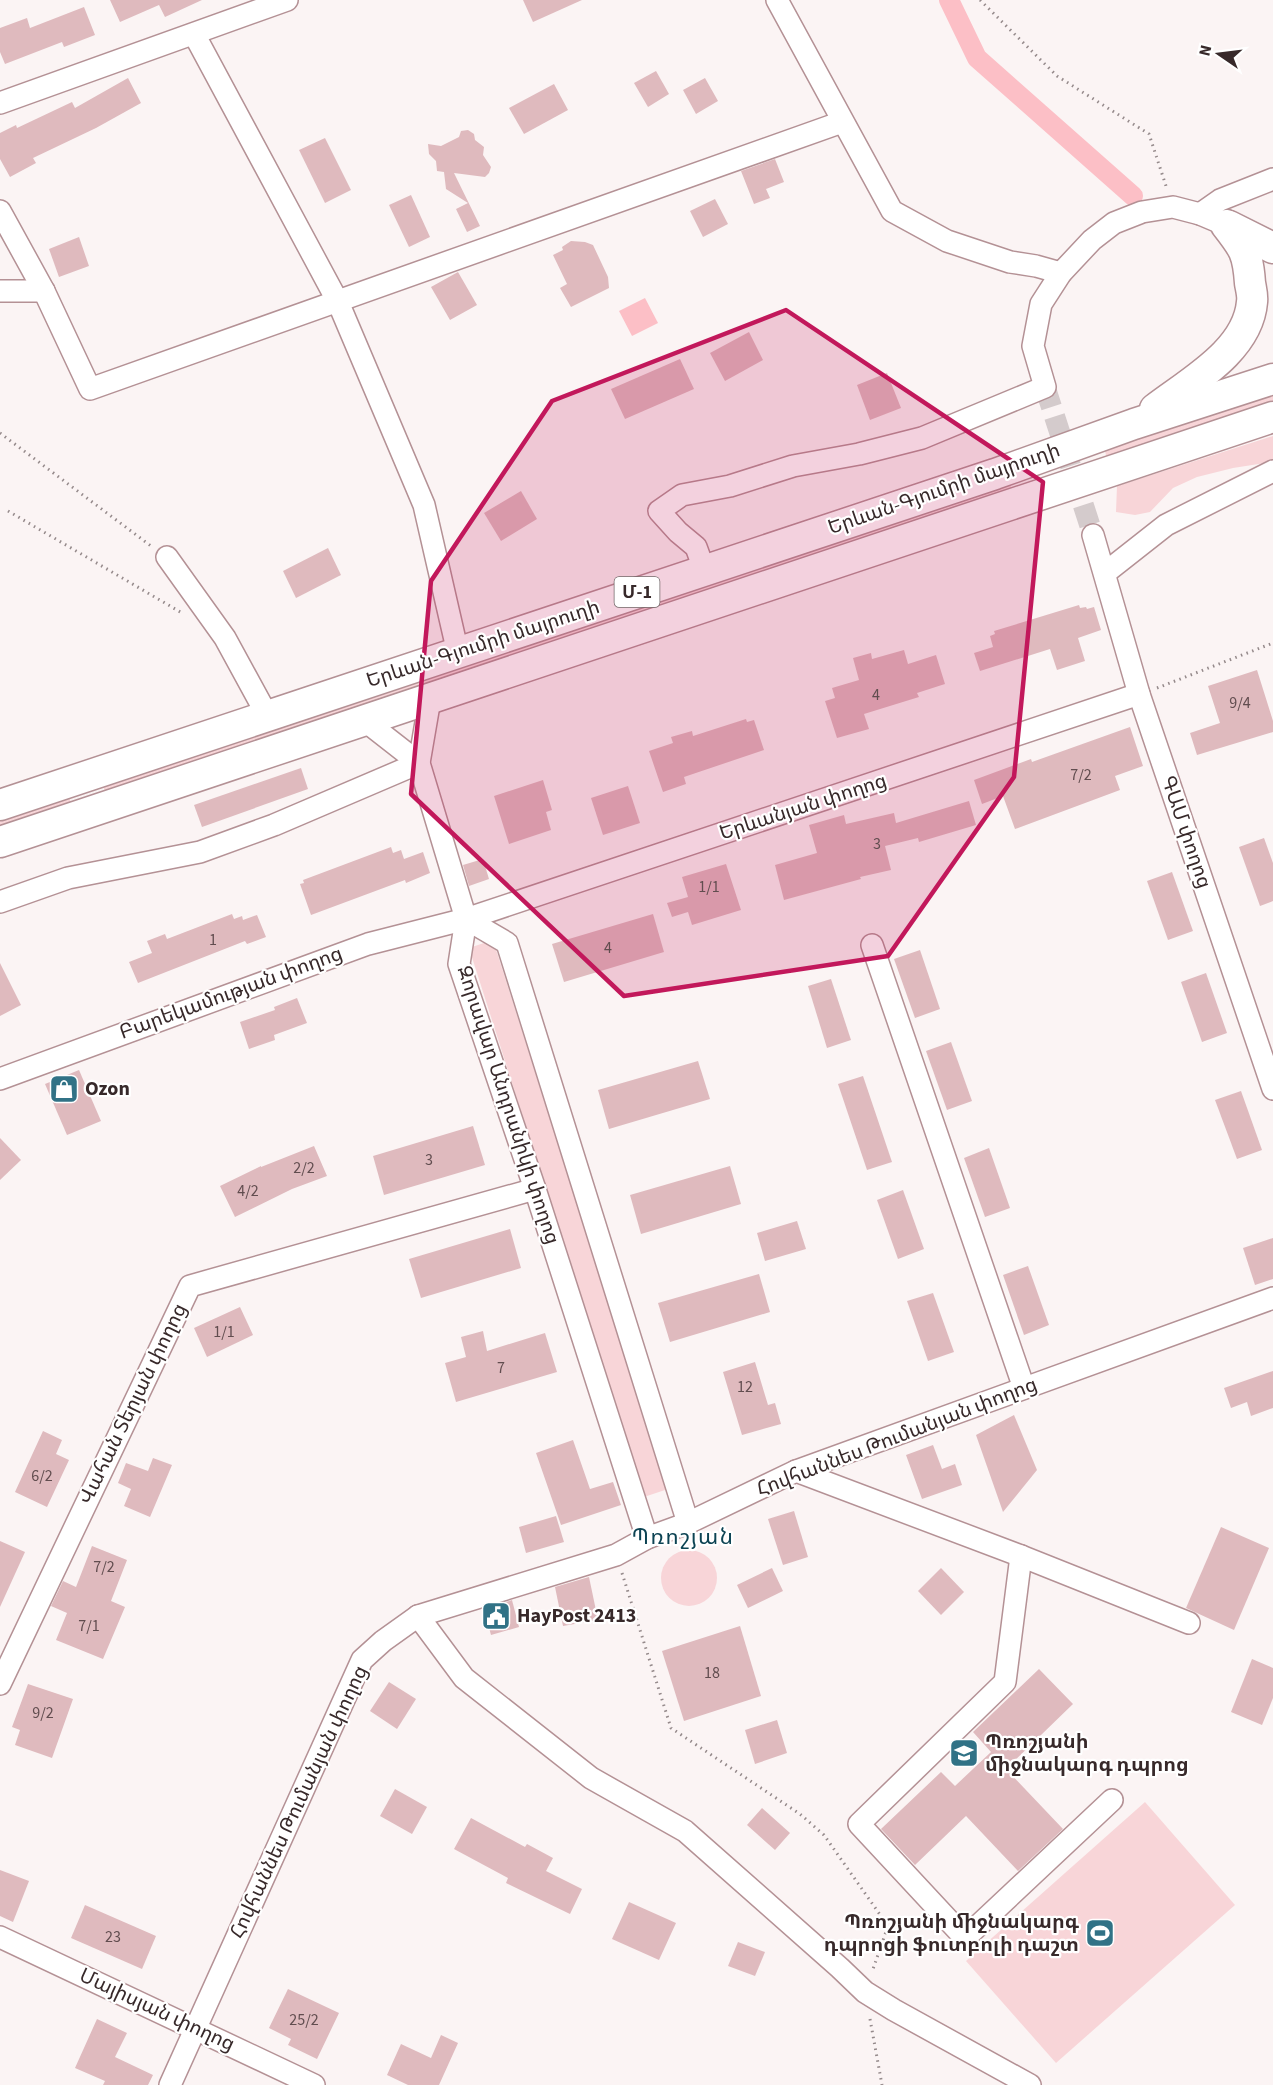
<svg xmlns="http://www.w3.org/2000/svg" width="1273" height="2085" font-family="'Source Sans 3','Noto Sans Armenian',sans-serif">
<style>
.green{fill:#f8d5d8}
.water{fill:#fcbfc6}
.lines{fill:none;stroke-linecap:round;stroke-linejoin:round}
.canal{stroke:#fcbfc6;stroke-width:20}
.building{fill:#dfbabe}
.minor-tunnel{stroke:#d4cbcc;stroke-width:21;stroke-dasharray:21 10;stroke-linecap:butt}
.minor-casing{stroke:#b49195;stroke-width:24}
.highway-casing{stroke:#b49195;stroke-width:33}
.path{stroke:#958a8b;stroke-width:3;stroke-dasharray:1.5 4.5;stroke-linecap:butt}
.minor{stroke:#fff;stroke-width:21}
.highway{stroke:#fff;stroke-width:30}
.marked{fill:#c2185b;fill-opacity:0.2;stroke:#c2185b;stroke-width:4.5;stroke-linejoin:round}
.labels{text-anchor:middle;dominant-baseline:central;stroke-width:4.5;stroke-linejoin:round;paint-order:stroke}
.number-label{font-size:16px;fill:#614d4f}
.shield{fill:#fff;stroke:#73696a;stroke-width:1.5}
.shield-label{font-size:18px;font-weight:bold;fill:#37292a}
.street-label{font-size:20px;fill:#37292a;stroke:#fff}
.poi-label{font-size:20px;font-weight:bold;fill:#37292a;stroke:#fff;text-anchor:start}
.quarter-label{font-size:22px;letter-spacing:1.5px;fill:#0c4353;stroke:#fff}
</style>
<rect width="100%" height="100%" fill="#fbf4f4"/>
<g class="green">
<path d="M1273 390V404L1107 459 1104 447Z"/>
<path d="M1273 436V460L1265 463 1233 468 1197 477 1173 488 1150 512 1135 515 1116 512 1117 486Z"/>
<path d="M1009 480 1013 493 106 795 102 782Z"/>
<path d="M68 793 72 806 0 830V816Z"/>
<path d="M493 940 668 1489 644 1497 469 948Z"/>
<circle cx="689" cy="1578" r="28"/>
<path d="M1145 1802 1235 1905 1056 2063 966 1961Z"/>
</g>
<path class="water" d="M645 298 658 323 632 336 619 311Z"/>
<g class="lines">
<path class="canal" d="M949 0 977 58 1133 196"/>
</g>
<g class="building">
<path d="M110 0H202L165 17 159 5 120 22Z"/>
<path d="M523 0H582L533 22Z"/>
<path d="M84 7 95 35 64 47 62 42 5 64 0 52V28L27 18 30 28Z"/>
<path d="M656 71 669 94 648 107 634 83Z"/>
<path d="M128 78 141 103 96 128 33 158 36 163 10 177 0 159V133L16 125 17 128 72 102 75 108Z"/>
<path d="M705 78 718 101 696 114 683 90Z"/>
<path d="M554 84 568 110 524 134 509 108Z"/>
<path d="M468 130 474 134 475 140 484 147 483 155 491 167 489 173 485 177 454 173 480 226 467 232 456 209 468 203 446 189 444 172 437 171 436 161 429 154 428 144 441 146 459 137 461 131Z"/>
<path d="M325 138 351 190 325 203 299 150Z"/>
<path d="M775 159 784 182 766 189 770 198 754 204 741 171Z"/>
<path d="M411 195 430 237 409 247 389 205Z"/>
<path d="M715 199 728 224 703 237 690 211Z"/>
<path d="M79 237 89 266 59 277 49 249Z"/>
<path d="M571 241 585 242 593 245 608 277 609 288 571 307 560 288 567 284 553 255 563 250 562 247Z"/>
<path d="M458 272 477 305 450 320 431 287Z"/>
<path d="M749 332 763 360 725 381 710 353Z"/>
<path d="M680 359 694 389 625 419 611 389Z"/>
<path d="M887 373 901 408 870 420 857 385Z"/>
<path d="M521 491 537 519 501 541 484 513Z"/>
<path d="M328 548 341 575 296 598 283 571Z"/>
<path d="M1079 605 1080 608 1086 607 1087 609 1094 607 1101 630 1078 638 1085 661 1057 670 1050 649 980 671 974 653 993 647 990 636 995 634 994 631Z"/>
<path d="M904 650 908 664 936 655 945 684 917 693 919 697 864 714 869 729 837 738 825 701 835 698 832 688 859 680 853 658 871 653 872 659Z"/>
<path d="M1257 670 1273 721V732L1197 755 1190 733 1220 723 1208 686Z"/>
<path d="M746 719 747 722 754 720 764 750 684 777 686 784 663 792 649 751 673 743 671 737 692 731 693 736Z"/>
<path d="M1130 727 1143 766 1115 776 1120 790 1015 829 1003 796 982 804 974 780 1031 759 1032 762Z"/>
<path d="M301 768 308 789 202 827 194 805Z"/>
<path d="M543 780 552 810 546 812 551 830 509 844 494 796Z"/>
<path d="M628 786 640 823 603 835 591 798Z"/>
<path d="M969 801 976 825 919 842 918 838 885 846 891 870 860 877 861 879 784 900 775 865 817 853 809 825 844 815 846 824 894 813 896 823Z"/>
<path d="M1264 838 1273 863V901L1260 906 1239 847Z"/>
<path d="M391 847 393 853 401 850 404 859 423 852 430 873 406 883 405 880 311 915 300 884 304 883 303 880Z"/>
<path d="M483 859 489 879 469 886 463 865Z"/>
<path d="M726 864 741 910 692 925 688 912 672 917 667 903 688 897 682 877Z"/>
<path d="M1172 872 1193 931 1168 940 1147 881Z"/>
<path d="M232 914 234 919 242 916 243 920 257 915 266 937 247 944 245 941 138 983 129 962 152 953 147 941 165 934 167 939Z"/>
<path d="M653 914 664 952 564 982 552 944Z"/>
<path d="M920 950 940 1009 915 1018 894 959Z"/>
<path d="M0 963 21 1005 0 1016Z"/>
<path d="M1206 973 1227 1033 1202 1042 1181 982Z"/>
<path d="M831 979 851 1040 827 1048 808 986Z"/>
<path d="M297 998 307 1023 274 1035 275 1040 249 1049 240 1022 275 1010 274 1007Z"/>
<path d="M951 1042 972 1101 947 1110 926 1051Z"/>
<path d="M698 1061 710 1099 609 1129 598 1090Z"/>
<path d="M79 1070 101 1121 67 1135 45 1084Z"/>
<path d="M863 1076 892 1162 867 1170 838 1084Z"/>
<path d="M1241 1091 1262 1150 1237 1159 1215 1100Z"/>
<path d="M473 1126 485 1165 384 1195 373 1156Z"/>
<path d="M0 1138 21 1160 0 1180Z"/>
<path d="M314 1146 327 1176 292 1189 235 1217 220 1186 261 1166V1167Z"/>
<path d="M989 1148 1010 1208 985 1217 964 1158Z"/>
<path d="M730 1166 741 1204 641 1234 630 1195Z"/>
<path d="M903 1190 924 1249 898 1259 877 1200Z"/>
<path d="M797 1221 806 1249 765 1261 757 1233Z"/>
<path d="M510 1229 521 1268 421 1298 409 1259Z"/>
<path d="M1273 1238V1279L1255 1285 1243 1248Z"/>
<path d="M1028 1266 1049 1325 1024 1335 1003 1275Z"/>
<path d="M759 1274 770 1312 670 1342 658 1303Z"/>
<path d="M933 1293 954 1352 928 1361 907 1301Z"/>
<path d="M240 1307 253 1335 207 1357 194 1328Z"/>
<path d="M483 1331 487 1351 545 1333 557 1372 456 1402 445 1363 466 1357 461 1337Z"/>
<path d="M755 1362 768 1405 775 1403 781 1424 742 1435 723 1372Z"/>
<path d="M1273 1371V1408L1251 1416 1247 1402 1231 1408 1224 1388Z"/>
<path d="M1014 1415 1037 1470 1003 1512 976 1435Z"/>
<path d="M43 1431 62 1440 56 1454 69 1460 47 1507 15 1492Z"/>
<path d="M573 1440 590 1489 613 1482 621 1505 561 1525 536 1453Z"/>
<path d="M933 1445 942 1469 955 1464 962 1485 922 1499 906 1455Z"/>
<path d="M153 1458 172 1465 150 1517 124 1506 131 1489 118 1483 126 1463 148 1471Z"/>
<path d="M794 1511 808 1557 783 1565 768 1519Z"/>
<path d="M556 1516 564 1542 526 1553 519 1527Z"/>
<path d="M1221 1527 1269 1548 1234 1630 1186 1608Z"/>
<path d="M0 1541 25 1552 0 1607Z"/>
<path d="M92 1546 127 1560 111 1601 125 1607 103 1659 56 1640 67 1613 51 1606 63 1581 76 1587Z"/>
<path d="M772 1568 783 1591 748 1608 737 1585Z"/>
<path d="M941 1568 964 1592 941 1615 918 1591Z"/>
<path d="M589 1577 598 1620 563 1626 555 1587Z"/>
<path d="M512 1600 519 1627 491 1635 484 1609Z"/>
<path d="M740 1626 761 1696 684 1721 662 1651Z"/>
<path d="M1252 1659 1273 1668V1698L1262 1725 1231 1712Z"/>
<path d="M1039 1669 1073 1704 1006 1769 1063 1829 1018 1871 966 1816 915 1865 881 1829 941 1772 955 1786 991 1752 973 1732Z"/>
<path d="M389 1682 416 1699 397 1729 370 1711Z"/>
<path d="M28 1684 73 1699 52 1758 15 1745 20 1730 12 1727Z"/>
<path d="M777 1720 787 1753 755 1764 745 1730Z"/>
<path d="M395 1789 427 1807 412 1834 380 1816Z"/>
<path d="M762 1808 790 1833 775 1850 747 1825Z"/>
<path d="M471 1818 525 1847 527 1844 553 1858 546 1871 582 1889 570 1914 506 1883 508 1878 454 1849Z"/>
<path d="M0 1870 29 1881 13 1922 0 1916Z"/>
<path d="M629 1902 676 1923 659 1960 612 1939Z"/>
<path d="M85 1905 156 1936 142 1969 71 1938Z"/>
<path d="M738 1942 765 1952 755 1976 728 1966Z"/>
<path d="M288 1989 339 2013 317 2059 288 2045 291 2039 269 2028Z"/>
<path d="M97 2019 127 2033 115 2057 153 2075 148 2085H103L105 2081 75 2068Z"/>
<path d="M441 2035 458 2043 439 2085H408L387 2075 401 2044 431 2058Z"/>
</g>
<g class="lines">
<path class="minor-tunnel" d="M1045 387 1093 535"/>
<g class="minor-casing">
<g id="minor">
<path d="M777 0 892 211 947 241 1010 262 1036 266 1061 273"/>
<path d="M194 34 338 302 424 505 458 653"/>
<path d="M0 103 287 0"/>
<path d="M0 211 44 291 90 389 842 122"/>
<path d="M1200 214 1220 200 1273 179"/>
<path d="M0 291H44"/>
<path d="M1093 535 1139 694 1273 1089"/>
<path d="M167 557 225 638 267 715"/>
<path d="M704 569 696 547 678 532 659 511 682 495 730 486 793 466 859 454 922 438 1045 387 1033 346 1041 304 1061 273 1092 240 1114 223 1142 212 1173 207 1200 214 1226 225"/>
<path d="M1105 573 1166 525 1273 471"/>
<path d="M430 699 419 763 466 919 459 964 535 1189 647 1538"/>
<path d="M364 720 419 763"/>
<path d="M0 902 68 878 200 852 274 825 419 763"/>
<path d="M466 919 507 943 688 1523"/>
<path d="M872 945 1024 1388"/>
<path d="M0 1079 368 944 466 919 1139 694"/>
<path d="M796 1471 1021 1556 1189 1623"/>
<path d="M1021 1556 1005 1682 859 1824 965 1938 1112 1800"/>
<path d="M418 1616 464 1678 591 1778 685 1831 840 1968 865 1992 894 2010 1030 2085"/>
<path d="M0 1684 190 1286 535 1189"/>
<path d="M0 1937 314 2085"/>
<path d="M170 2085 362 1660 383 1641 418 1616 616 1555 647 1538 688 1523 796 1471 1273 1298"/>
</g>
</g>
<g class="highway-casing">
<g id="highway">
<path d="M1229 226 1273 248"/>
<path d="M1155 409C1190 382 1248 351 1252 302 1253 296 1251 289 1250 283 1248 253 1244 248 1226 225"/>
<path d="M0 805 995 474 1134 424 1273 379"/>
<path d="M0 842 1273 417"/>
</g>
</g>
<g class="path">
<path d="M980 0 1057 76 1149 134 1167 189"/>
<path d="M0 433 151 546"/>
<path d="M8 511 182 613"/>
<path d="M1157 688 1273 643"/>
<path d="M622 1573 671 1728 800 1814 824 1835 888 1926 872 1972"/>
<path d="M870 2019 882 2085"/>
</g>
<use href="#minor" class="minor"/>
<use href="#highway" class="highway"/>
</g>
<path class="marked" d="M786 310 1043 482 1014 777 888 956 624 996 411 794 431 581 552 401Z"/>
<defs>
<g id="shop-square" transform="scale(1.5)"><rect x="-9" y="-9" width="18" height="18" rx="4" fill="#317286" stroke="#fff"/><path d="M-5-2.5h2.3a2.7 3.5 0 0 1 5.4 0H5L5.5 6h-11ZM-1.5-2.5h3a1.5 2.3 0 0 0-3 0Z" fill="#fff"/></g>
<g id="civic-square" transform="scale(1.5)"><rect x="-9" y="-9" width="18" height="18" rx="4" fill="#317286" stroke="#fff"/><path d="M-.6-6.5H3V-4.5H.6V-3L4-1V1h2V6H-6V1h2V-1L-.6-3ZM-1.2 2.5V6h2.4V2.5Z" fill="#fff"/></g>
<g id="school-square" transform="scale(1.5)"><rect x="-9" y="-9" width="18" height="18" rx="4" fill="#317286" stroke="#fff"/><path d="M0-5L7-2L0 1L-7-2ZM-4 1L0 2.5L4 1V4Q0 6-4 4Z" fill="#fff"/></g>
<g id="stadium-square" transform="scale(1.5)"><rect x="-9" y="-9" width="18" height="18" rx="4" fill="#317286" stroke="#fff"/><path d="M0-5a6.5 5 0 1 0 0 10a6.5 5 0 1 0 0-10ZM-3.5-1.8h7v3.6h-7Z" fill="#fff"/></g>
</defs>
<g fill-rule="evenodd">
<use href="#shop-square" x="64" y="1089"/>
<use href="#civic-square" x="496" y="1616"/>
<use href="#school-square" x="964" y="1753"/>
<use href="#stadium-square" x="1100" y="1933"/>
</g>
<g class="labels">
<g class="number-label">
<text x="876" y="695">4</text>
<text x="1240" y="703">9/4</text>
<text x="1081" y="775">7/2</text>
<text x="877" y="844">3</text>
<text x="709" y="887">1/1</text>
<text x="213" y="940">1</text>
<text x="608" y="948">4</text>
<text x="429" y="1160">3</text>
<text x="304" y="1168">2/2</text>
<text x="248" y="1191">4/2</text>
<text x="224" y="1332">1/1</text>
<text x="501" y="1368">7</text>
<text x="745" y="1387">12</text>
<text x="42" y="1476">6/2</text>
<text x="104" y="1567">7/2</text>
<text x="89" y="1626">7/1</text>
<text x="712" y="1673">18</text>
<text x="43" y="1713">9/2</text>
<text x="113" y="1937">23</text>
<text x="304" y="2020">25/2</text>
</g>
<rect class="shield" x="614.5" y="577" width="45" height="30" rx="4.5"/>
<g class="shield-label">
<text x="637" y="592">Մ-1</text>
</g>
<g class="street-label">
<text transform="translate(944 489) rotate(-19)">Երևան-Գյումրի մայրուղի</text>
<text transform="translate(483 644) rotate(-18)">Երևան-Գյումրի մայրուղի</text>
<text transform="translate(803 807) rotate(-18)">Երևանյան փողոց</text>
<text transform="translate(1186 832) rotate(71)">ԳԱՄ փողոց</text>
<text transform="translate(231 993) rotate(-20)">Բարեկամության փողոց</text>
<text transform="translate(508 1105) rotate(72)">Զորավար Անդրանիկի փողոց</text>
<text transform="translate(133 1404) rotate(-64)">Վահան Տերյան փողոց</text>
<text transform="translate(897 1437) rotate(-21)">Հովհաննես Թումանյան փողոց</text>
<text transform="translate(299 1802) rotate(-65)">Հովհաննես Թումանյան փողոց</text>
<text transform="translate(157 2010) rotate(25)">Մայիսյան փողոց</text>
</g>
<g class="poi-label">
<text x="85" y="1089">Ozon</text>
<text x="517" y="1616">HayPost 2413</text>
<text x="985" y="1742">Պռոշյանի<tspan x="985" dy="23">միջնակարգ դպրոց</tspan></text>
<text x="1079" y="1922" text-anchor="end">Պռոշյանի միջնակարգ<tspan x="1079" dy="23">դպրոցի ֆուտբոլի դաշտ</tspan></text>
</g>
<g class="quarter-label">
<text x="683" y="1537">Պռոշյան</text>
</g>
</g>
<g transform="translate(1219 54) rotate(284)" stroke="#ffffff" stroke-width="4.5" paint-order="stroke">
<path d="M0-4.5L10 22L0 15L-10 22Z" fill="#37292a"/>
<text y="-9" font-size="16" font-weight="bold" text-anchor="middle" fill="#37292a">N</text>
</g>
</svg>
